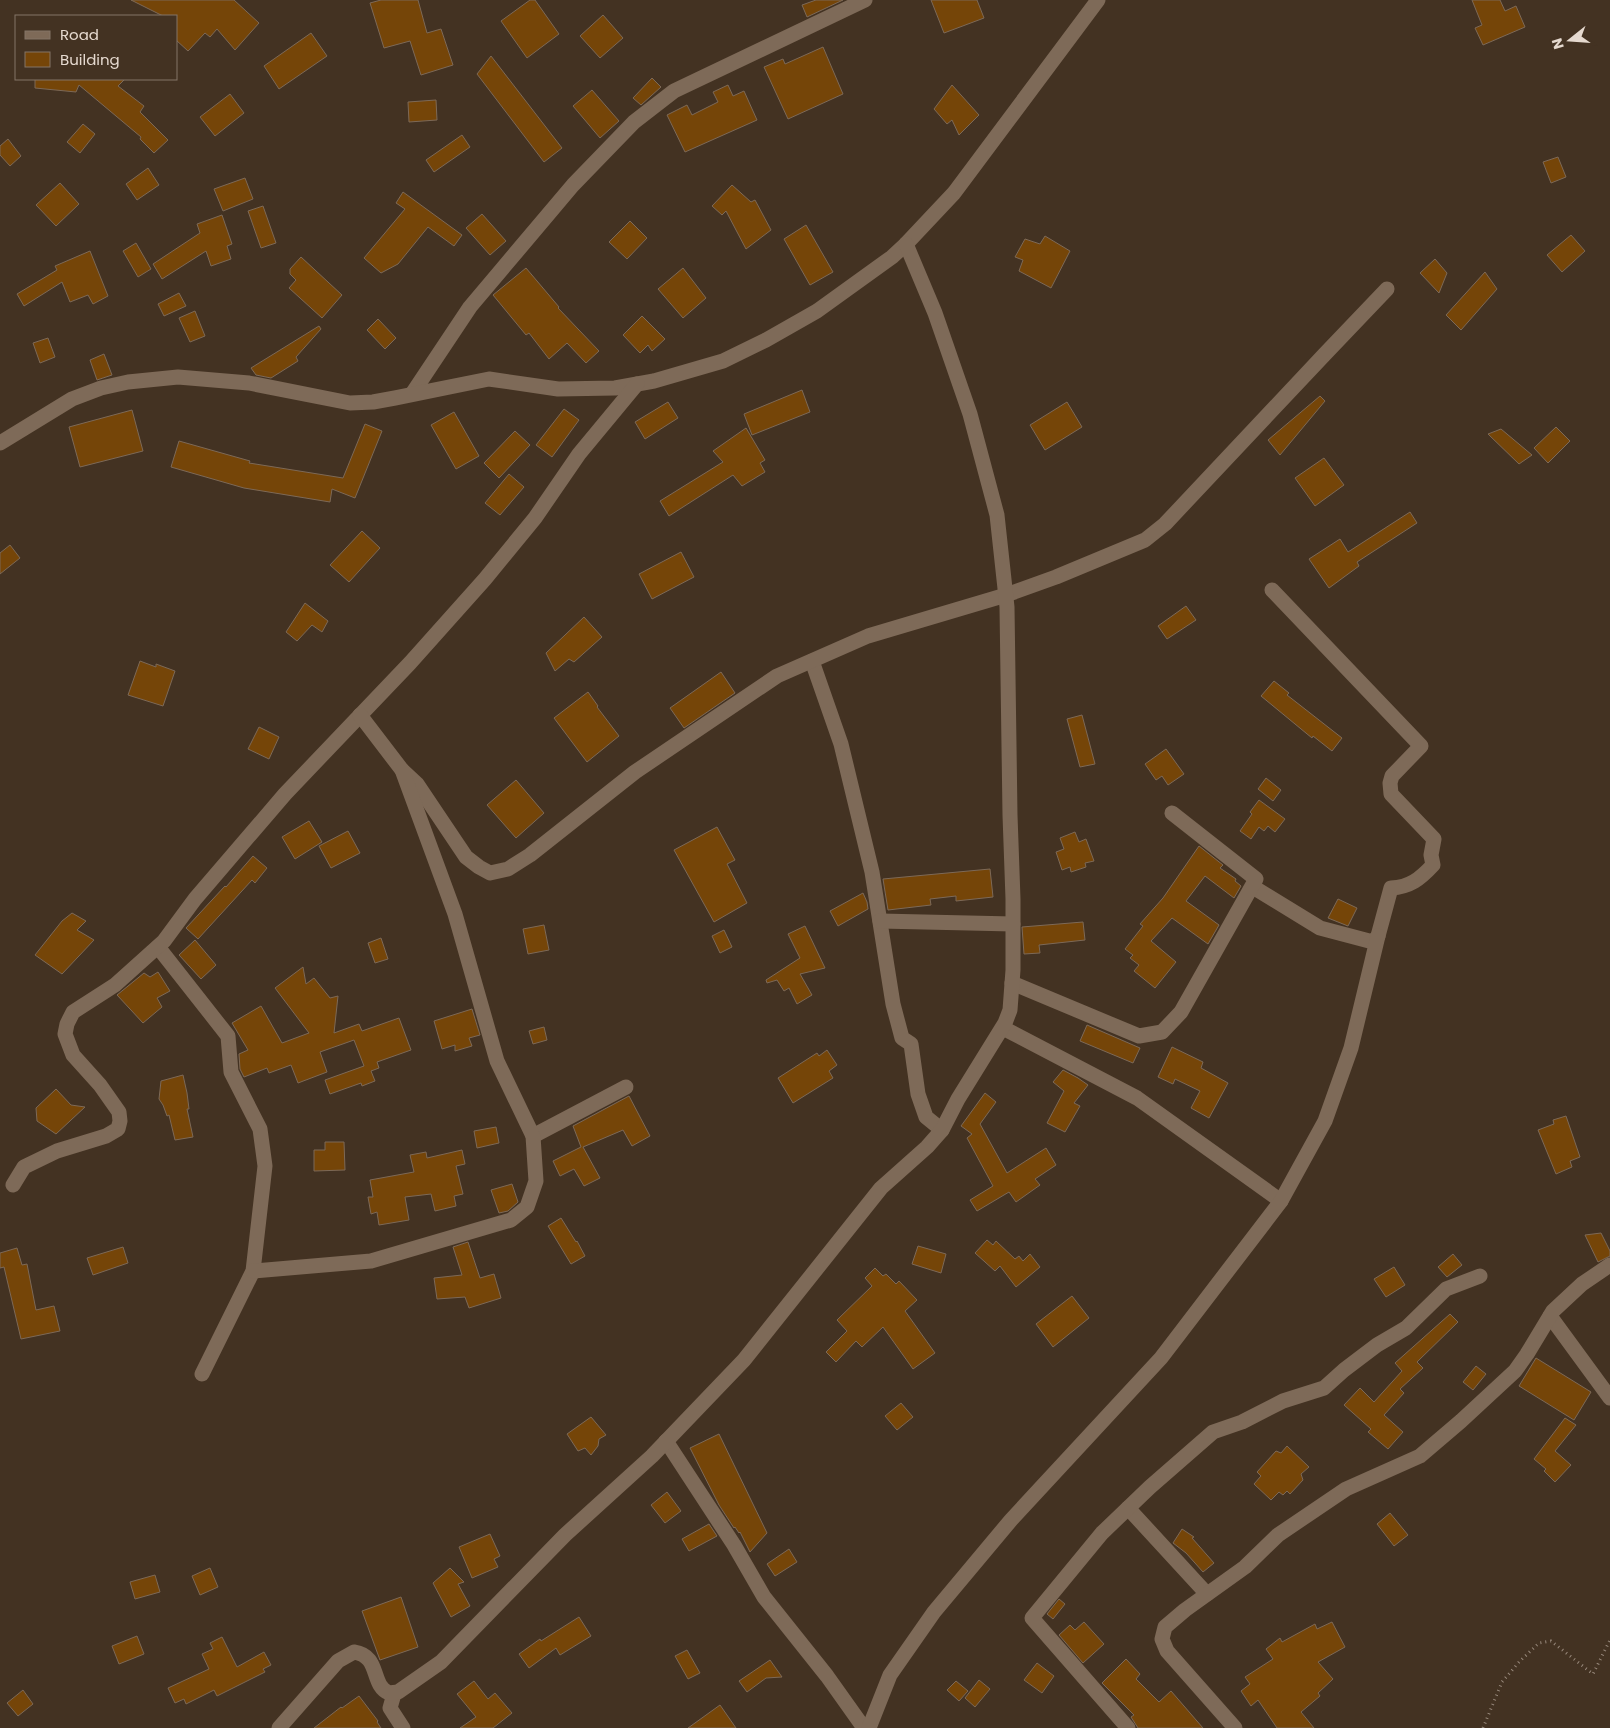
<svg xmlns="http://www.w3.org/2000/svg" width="1610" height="1728" font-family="Poppins,sans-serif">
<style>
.building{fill:#754508;stroke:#7d6957}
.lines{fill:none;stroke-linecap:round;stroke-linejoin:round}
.path{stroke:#998a7d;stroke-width:3;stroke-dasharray:1 4;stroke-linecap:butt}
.minor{stroke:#7e6a58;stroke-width:15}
</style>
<rect width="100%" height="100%" fill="#433222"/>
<g class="building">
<path d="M131 0H234L259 23 235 50 217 29 210 37 205 33 188 51 176 40V16H163Z"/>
<path d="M381 0H418L427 33 441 29 453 65 421 75 410 41 384 48 370 3Z"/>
<path d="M530 0H535L559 34 527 58 501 21Z"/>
<path d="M816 0H843L807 17 802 5Z"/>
<path d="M931 0H977L984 18 944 33Z"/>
<path d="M1472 0H1500L1505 11 1516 6 1525 27 1483 45 1475 28 1482 25Z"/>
<path d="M603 15 623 38 600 58 580 36Z"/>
<path d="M311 33 327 56 279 89 264 66Z"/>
<path d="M823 47 843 94 788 119 764 67 783 59 785 64Z"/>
<path d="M491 56 562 148 544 162 477 74Z"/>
<path d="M652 78 661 87 641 105 633 98Z"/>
<path d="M35 79H125L118 86 144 106 140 112 168 140 154 153 140 139 141 137 79 85 76 92 35 88Z"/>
<path d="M728 85 733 96 744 91 757 120 685 152 667 115 687 105 692 115 718 102 713 92Z"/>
<path d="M952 85 979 115 959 135 952 120 947 124 934 109Z"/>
<path d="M592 90 619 121 600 138 573 106Z"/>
<path d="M230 94 244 113 215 136 200 117Z"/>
<path d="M436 100 437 120 409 122 408 102Z"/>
<path d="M83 124 95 134 80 153 67 142Z"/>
<path d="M462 135 470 147 434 172 426 160Z"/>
<path d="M8 139 21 156 10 166 0 155V146Z"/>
<path d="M1558 157 1566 177 1551 183 1543 162Z"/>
<path d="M148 168 159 185 137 200 126 184Z"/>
<path d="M245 178 253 199 223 211 214 189Z"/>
<path d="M60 183 79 204 56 226 36 205Z"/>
<path d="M732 185 751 202 755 200 771 230 746 249 726 211 722 215 712 206Z"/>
<path d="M403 192 462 235 454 246 428 227 398 264 381 273 364 258 405 209 396 203Z"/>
<path d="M263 206 276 243 261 248 248 211Z"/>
<path d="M482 214 506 241 490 255 466 228Z"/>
<path d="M222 215 232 244 227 246 231 259 211 266 206 251 162 279 153 264 200 233 197 224Z"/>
<path d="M630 221 647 238 627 259 609 242Z"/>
<path d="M806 225 833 272 810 285 784 239Z"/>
<path d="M1571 235 1585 251 1562 272 1547 255Z"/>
<path d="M1045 236 1070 251 1051 288 1019 271 1023 260 1015 257 1025 239 1040 244Z"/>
<path d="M136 243 151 269 138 277 123 251Z"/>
<path d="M90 251 108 296 93 304 88 295 70 302 62 282 24 306 17 294 57 270 55 266Z"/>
<path d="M301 257 342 295 322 318 289 288 296 280 290 274V269Z"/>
<path d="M1435 259 1447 273 1439 293 1420 273Z"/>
<path d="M526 268 559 307 558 308 599 351 586 363 567 343 549 359 529 333 526 335 493 295Z"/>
<path d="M683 268 706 298 683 318 658 289Z"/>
<path d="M1485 272 1497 289 1461 330 1446 315Z"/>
<path d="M179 293 186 306 164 316 158 304Z"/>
<path d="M195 311 205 336 190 342 179 318Z"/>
<path d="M642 316 665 339 652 351 648 345 640 353 623 335Z"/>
<path d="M378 319 396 338 385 349 367 330Z"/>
<path d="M319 326 321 329 296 357 298 361 271 378 256 375 251 368Z"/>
<path d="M48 338 55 357 40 363 33 343Z"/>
<path d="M104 354 112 375 97 380 90 360Z"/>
<path d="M802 390 810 412 752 435 744 414Z"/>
<path d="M1320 396 1325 401 1280 455 1268 440Z"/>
<path d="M668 402 678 418 645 439 635 422Z"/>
<path d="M1067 402 1082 427 1045 450 1030 425Z"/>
<path d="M564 409 579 420 552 457 536 445Z"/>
<path d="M132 410 143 451 80 467 69 427Z"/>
<path d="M454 412 479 456 456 469 431 425Z"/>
<path d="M365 424 382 431 355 498 332 489 330 502 244 488 171 467 179 441 250 461 249 463 343 478Z"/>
<path d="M1556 427 1570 441 1548 463 1534 448Z"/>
<path d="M746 428 765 460 760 463 765 472 742 486 733 475 669 516 660 501 723 462 713 451Z"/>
<path d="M1501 429 1532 455 1519 464 1488 434Z"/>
<path d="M515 431 530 445 499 478 484 463Z"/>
<path d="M1324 458 1344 485 1315 506 1295 478Z"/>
<path d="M509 474 524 487 500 515 485 503Z"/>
<path d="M1410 512 1417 523 1357 562 1359 566 1329 588 1309 559 1340 539 1348 552Z"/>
<path d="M362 531 380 548 349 582 330 565Z"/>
<path d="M10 545 20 558 0 574V553Z"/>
<path d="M681 552 694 577 652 599 639 574Z"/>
<path d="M305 603 328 621 322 632 312 625 297 641 286 632Z"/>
<path d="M1186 606 1196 620 1167 639 1158 626Z"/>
<path d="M584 617 602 637 574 662 569 659 555 671 546 653Z"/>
<path d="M140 661 156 667V664L175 671 163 706 128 695Z"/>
<path d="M721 672 735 693 684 728 670 708Z"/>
<path d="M1274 681 1289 693 1287 695 1342 738 1332 751 1313 736 1312 738 1261 696Z"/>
<path d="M588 692 598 706 597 707 619 736 587 762 554 718Z"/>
<path d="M1082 715 1095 764 1080 767 1067 719Z"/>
<path d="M259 727 279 737 269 759 248 749Z"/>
<path d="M1166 749 1184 774 1168 785 1162 776 1156 780 1145 764Z"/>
<path d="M1266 778 1281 790 1273 801 1258 789Z"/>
<path d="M516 780 544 813 516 838 487 805Z"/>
<path d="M1259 800 1285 819 1275 832 1268 826 1264 831 1259 827 1251 839 1240 831 1252 814 1250 812Z"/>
<path d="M309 821 322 842 295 859 282 837Z"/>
<path d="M717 827 735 860 727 864 747 903 714 922 674 850Z"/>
<path d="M348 831 360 853 331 868 319 846Z"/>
<path d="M1075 832 1079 842 1086 839 1094 861 1085 863 1086 867 1071 872 1070 867 1062 870 1056 852 1064 849 1060 838Z"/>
<path d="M1199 846 1223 865 1220 868 1236 879 1235 881 1241 886 1234 898 1205 876 1186 901 1219 925 1208 944 1172 918 1151 941 1176 962 1155 988 1134 971 1139 965 1130 958 1133 955 1125 949 1143 926 1140 924 1163 898Z"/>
<path d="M253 856 267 868 255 883 252 880 198 939 186 928 225 886 226 887Z"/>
<path d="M990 869 993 897 956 901V896L930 899 931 905 888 910 883 879Z"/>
<path d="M863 893 867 902 868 909 838 926 830 911Z"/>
<path d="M1338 899 1357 908 1348 926 1328 918Z"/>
<path d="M72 913 86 921 77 930 94 940 62 974 35 955 62 921Z"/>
<path d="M1083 922 1085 940 1039 945 1040 953 1024 954 1022 927Z"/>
<path d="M544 925 549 950 528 954 523 929Z"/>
<path d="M805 926 825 968 800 974 812 995 797 1004 789 988 784 991 777 980 767 983 766 980 800 958 788 934Z"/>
<path d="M724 930 732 947 720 953 712 936Z"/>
<path d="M381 938 388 959 375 963 368 943Z"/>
<path d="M195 940 216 965 201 979 179 955Z"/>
<path d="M303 967 306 984 314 978 330 998 338 996 334 1033 359 1024 362 1031 399 1018 411 1050 377 1062 379 1068 371 1071 375 1081 362 1086 361 1083 330 1094 325 1080 364 1066 354 1040 320 1052 327 1072 298 1083 291 1065 269 1073 267 1068 244 1077 240 1069 239 1054 248 1050 232 1023 261 1006 282 1043 309 1033 275 988Z"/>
<path d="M158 972 170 991 157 998 162 1007 143 1023 117 995 144 973 150 977Z"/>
<path d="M472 1009 480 1035 469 1038 472 1046 455 1051V1045L442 1049 434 1021Z"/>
<path d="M1087 1025 1140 1048 1133 1063 1080 1041Z"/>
<path d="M544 1027 547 1040 533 1044 529 1031Z"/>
<path d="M1172 1047 1203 1062 1201 1068 1228 1083 1209 1118 1191 1108 1200 1091 1175 1079 1173 1084 1158 1077Z"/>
<path d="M827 1050 837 1065 829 1071 833 1078 793 1103 778 1078 817 1053 819 1056Z"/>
<path d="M1063 1070 1078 1078 1088 1085 1074 1103 1080 1106 1065 1132 1047 1123 1064 1091 1053 1082Z"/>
<path d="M183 1075 187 1093 189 1109H187L193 1137 175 1140 169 1115 167 1116 163 1105 159 1099 161 1081Z"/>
<path d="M56 1089 71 1105 85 1107 56 1134 37 1121 36 1108Z"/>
<path d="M985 1093 996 1102 980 1124 1007 1173 1046 1148 1056 1165 1035 1179 1040 1185 1016 1202 1009 1192 977 1211 970 1200 993 1186 967 1138 972 1134 961 1126Z"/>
<path d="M629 1096 650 1136 632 1146 623 1130 583 1147 600 1178 584 1186 574 1169 560 1176 553 1161 581 1147 573 1126Z"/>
<path d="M1566 1116 1580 1157 1570 1161 1572 1167 1556 1174 1538 1130 1554 1124 1553 1120Z"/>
<path d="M496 1127 499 1143 477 1148 474 1131Z"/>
<path d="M325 1142H344L345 1170 314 1171V1150H325Z"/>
<path d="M462 1150 465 1164 456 1166 463 1194 454 1196 456 1206 435 1211 431 1194 405 1197 409 1220 379 1225 377 1212 371 1214 368 1197H373L370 1180 414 1172 410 1155 426 1152 427 1158Z"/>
<path d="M512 1184 518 1202 508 1211 499 1213 491 1190Z"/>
<path d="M561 1218 576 1242 577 1241 585 1256 571 1264 548 1226Z"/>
<path d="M1601 1233 1610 1251V1256L1598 1262 1585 1235Z"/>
<path d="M987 1240 993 1245 996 1241 1015 1259 1019 1256 1023 1261 1030 1254 1040 1267 1016 1287 1000 1266 995 1271 975 1253Z"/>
<path d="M468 1242 480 1278 494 1274 501 1298 469 1308 465 1297 437 1299 434 1278 462 1275 453 1247Z"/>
<path d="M918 1246 946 1254 941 1273 912 1264Z"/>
<path d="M123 1247 128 1263 93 1275 87 1258Z"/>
<path d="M17 1248 22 1265 27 1264 36 1310 54 1306 60 1331 21 1339 4 1267 0 1268V1253Z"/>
<path d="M1453 1254 1462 1265 1447 1277 1438 1267Z"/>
<path d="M1394 1267 1405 1285 1386 1297 1374 1279Z"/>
<path d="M875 1268 883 1276 886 1274 896 1284 899 1281 917 1300 905 1311 935 1353 913 1369 883 1327 862 1347 856 1341 836 1362 826 1352 847 1331 837 1320 872 1286 865 1278Z"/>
<path d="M1072 1296 1089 1318 1053 1347 1036 1324Z"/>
<path d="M1450 1314 1458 1322 1417 1362 1423 1368 1400 1389 1404 1393 1384 1415 1403 1432 1388 1449 1368 1432 1371 1429 1344 1405 1360 1388 1374 1402 1402 1371 1395 1363Z"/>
<path d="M1536 1358 1591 1392 1574 1420 1519 1386Z"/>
<path d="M1476 1366 1486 1374 1473 1390 1463 1382Z"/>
<path d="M901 1403 913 1417 897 1430 885 1416Z"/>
<path d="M591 1417 606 1435 599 1439 598 1446 591 1455 585 1448 578 1451 567 1434Z"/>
<path d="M1565 1418 1576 1425 1555 1451 1571 1465 1555 1482 1544 1471 1546 1469 1534 1459Z"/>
<path d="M719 1434 767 1533 750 1552 740 1532 739 1533 735 1527 734 1528 719 1505 690 1448Z"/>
<path d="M1287 1446 1309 1467 1301 1474 1303 1480 1290 1494 1287 1491 1283 1495 1279 1492 1271 1500 1254 1484 1261 1476 1257 1472 1276 1451 1281 1453Z"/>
<path d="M667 1492 681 1511 665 1523 651 1505Z"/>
<path d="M1390 1513 1408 1535 1394 1546 1377 1524Z"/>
<path d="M709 1524 717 1536 689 1551 682 1539Z"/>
<path d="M1182 1529 1194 1537 1192 1538 1214 1563 1203 1572 1186 1553 1173 1543Z"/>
<path d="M490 1534 500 1556 494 1559 498 1567 472 1578 459 1547Z"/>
<path d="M789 1549 797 1562 775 1576 767 1564Z"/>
<path d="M210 1568 218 1587 200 1595 192 1576Z"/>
<path d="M450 1568 464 1582 458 1584 470 1606 451 1617 433 1583Z"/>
<path d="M155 1575 160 1592 135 1599 130 1582Z"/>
<path d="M401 1597 418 1647 380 1660 362 1611Z"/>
<path d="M1059 1599 1065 1604 1053 1619 1047 1614Z"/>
<path d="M579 1617 591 1636 560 1655 556 1648 529 1668 519 1654 540 1639 541 1641Z"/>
<path d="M1084 1622 1104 1644 1083 1663 1059 1635 1070 1625 1075 1630Z"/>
<path d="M1332 1622 1345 1647 1318 1662 1333 1679 1318 1693 1320 1696 1301 1712 1314 1728H1277L1258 1700 1251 1706 1241 1691 1250 1684 1245 1677 1273 1659 1266 1649 1280 1638 1282 1642 1315 1624 1317 1629Z"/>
<path d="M137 1636 144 1654 119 1664 112 1646Z"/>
<path d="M222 1637 237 1667 264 1652 271 1665 263 1669 265 1672 217 1696 214 1690 186 1704 184 1699 175 1703 168 1688 209 1669 202 1654 213 1649 210 1643Z"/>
<path d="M687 1650 700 1673 688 1679 675 1656Z"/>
<path d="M1126 1659 1140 1674 1136 1679 1159 1702 1171 1691 1203 1728H1138L1131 1717 1134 1715 1102 1683Z"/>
<path d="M770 1660 782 1677 766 1678 747 1692 739 1681Z"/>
<path d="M1037 1663 1054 1676 1042 1693 1024 1680Z"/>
<path d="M979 1680 990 1689 975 1707 965 1698Z"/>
<path d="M474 1681 488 1699 495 1693 512 1713 493 1728H460L476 1717 457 1694Z"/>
<path d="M956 1681 968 1691 959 1701 947 1690Z"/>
<path d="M23 1690 33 1704 18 1716 7 1703Z"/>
<path d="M359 1696 378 1721 377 1722 381 1728H314L341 1707 342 1708Z"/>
<path d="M720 1705 736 1728H688Z"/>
</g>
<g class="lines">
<path class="path" d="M1483 1728 1502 1682 1520 1661 1539 1643 1551 1641 1593 1674 1610 1640"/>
<g class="minor">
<path d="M412 394 470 307 573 185 634 122 674 91 865 0"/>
<path d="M0 443 72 399 101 388 128 382 178 377 249 383 350 403 373 402 395 398 489 379 558 389 615 388 654 381 723 361 766 340 817 311 892 257 906 244 954 193 1098 0"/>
<path d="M812 661 841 744 872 872 893 1004 902 1038 911 1044 918 1094 926 1117 942 1130"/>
<path d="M402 770 417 784 466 857 479 867 490 873 508 869 530 855 635 772 777 676 868 636 1006 595 1056 577 1145 540 1165 524 1324 355 1387 289"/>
<path d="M1253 887 1320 928 1373 942 1378 936 1391 888C1410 887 1420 879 1433 865L1431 855 1434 839 1391 794 1390 783 1392 776 1421 746 1272 590"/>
<path d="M880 921 1013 924"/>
<path d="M158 947 228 1036 231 1072 260 1129 265 1166 253 1271 202 1374"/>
<path d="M1012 983 1139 1036 1162 1032 1181 1012 1256 879 1172 813"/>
<path d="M1003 1028 1137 1098 1281 1201"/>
<path d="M533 1136 626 1087"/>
<path d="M13 1185 24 1167 57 1151 106 1136 118 1129 120 1121 119 1112 100 1085 73 1055 65 1034 67 1024 73 1012 115 985 164 941 195 899 285 794 410 663 485 579 535 518 579 454 637 384"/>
<path d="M253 1271 371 1261 511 1220 527 1207 536 1181 533 1136 497 1061 455 914 402 770 360 715"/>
<path d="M1550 1316 1610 1398"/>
<path d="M666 1441 734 1545 764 1597 827 1676 864 1728"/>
<path d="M1128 1508 1207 1594"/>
<path d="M394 1694 390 1708 403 1728"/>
<path d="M279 1728 338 1661 354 1652C381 1656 370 1685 389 1693L398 1692 441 1662 565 1535 652 1456 744 1360 881 1188 927 1147 942 1130 958 1099 1005 1023 1010 1010 1013 970V899L1010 815 1007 607 997 515 970 414 935 313 906 244"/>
<path d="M869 1728 890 1675 934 1612 1011 1520 1161 1358 1281 1201 1325 1121 1351 1048 1378 936"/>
<path d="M1128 1728 1032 1618 1102 1533 1150 1487 1213 1432 1242 1422 1283 1401 1324 1388 1344 1370 1377 1345 1406 1328 1446 1289 1480 1276"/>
<path d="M1235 1728 1167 1651 1162 1639 1165 1627 1185 1610 1245 1567 1278 1535 1346 1489 1420 1456 1461 1421 1515 1371 1527 1354 1553 1311 1582 1284 1610 1265"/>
</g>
</g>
<rect x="15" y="15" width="162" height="65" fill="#433222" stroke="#847567"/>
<rect x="25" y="31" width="25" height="8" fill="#7e6a58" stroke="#847567"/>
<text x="60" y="40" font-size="15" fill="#e5d9cf">Road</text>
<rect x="25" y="52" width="25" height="15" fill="#754508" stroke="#847567"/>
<text x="60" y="65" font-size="15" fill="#e5d9cf">Building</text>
<g transform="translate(1570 40) rotate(253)" stroke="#433222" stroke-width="4" paint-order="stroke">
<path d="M0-4L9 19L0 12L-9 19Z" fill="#e5d9cf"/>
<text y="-8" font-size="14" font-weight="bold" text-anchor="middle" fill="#e5d9cf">N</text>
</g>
</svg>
